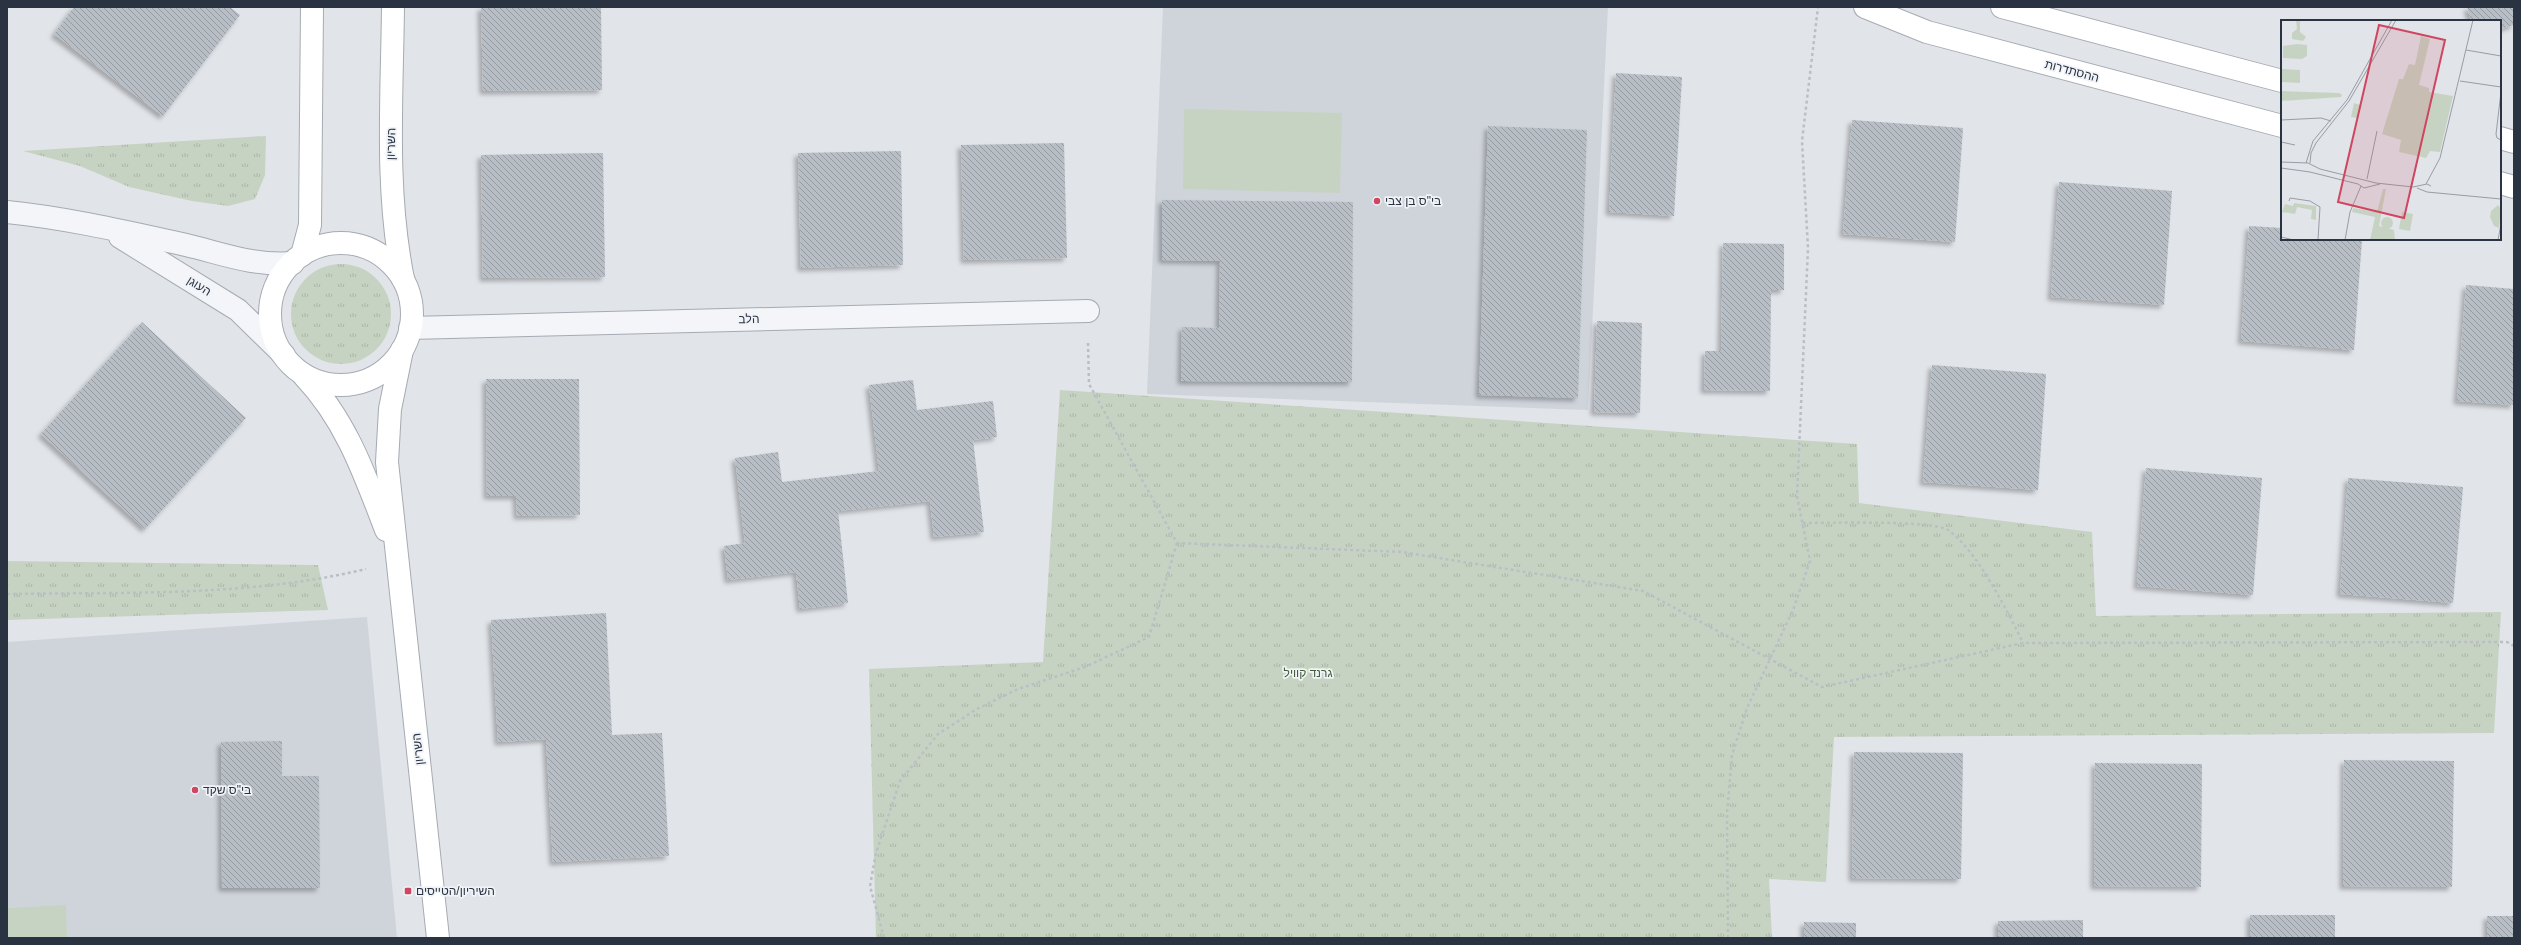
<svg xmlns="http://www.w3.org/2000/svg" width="2521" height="945" font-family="Helvetica,'Noto Sans Hebrew',sans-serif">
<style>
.built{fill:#cfd4db}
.park{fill:url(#park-tufts)}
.garden{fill:#c7d3c2}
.building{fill:url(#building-back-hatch);filter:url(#shadow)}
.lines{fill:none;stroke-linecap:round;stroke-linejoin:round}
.street-casing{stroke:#a6abb3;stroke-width:24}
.secondary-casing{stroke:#a6abb3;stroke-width:24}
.path{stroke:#babfc5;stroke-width:2.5;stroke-dasharray:3 3;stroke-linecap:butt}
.street{stroke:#f3f5f8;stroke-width:22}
.secondary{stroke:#fff;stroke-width:22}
.poi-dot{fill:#ce4660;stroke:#f0f3f7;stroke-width:1.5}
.labels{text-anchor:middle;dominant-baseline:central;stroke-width:3.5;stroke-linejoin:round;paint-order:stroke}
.street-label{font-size:12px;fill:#293341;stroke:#f0f3f7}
.poi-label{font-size:12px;fill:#293341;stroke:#f0f3f7;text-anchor:start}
.park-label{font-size:12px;fill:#3f5d36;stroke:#f0f3f7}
.inset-road{fill:none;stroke:#979da6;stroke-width:1}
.view{fill:#ce4660;fill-opacity:0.15;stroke:#ce4660;stroke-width:2}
.inset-edge{fill:none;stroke:#293341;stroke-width:2}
</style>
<defs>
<pattern id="park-tufts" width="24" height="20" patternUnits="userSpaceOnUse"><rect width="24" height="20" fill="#c7d3c2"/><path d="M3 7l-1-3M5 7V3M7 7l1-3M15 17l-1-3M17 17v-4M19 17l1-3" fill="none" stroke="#abb6a8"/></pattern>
<pattern id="building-back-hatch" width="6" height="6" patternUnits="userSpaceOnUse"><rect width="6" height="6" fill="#b8bec6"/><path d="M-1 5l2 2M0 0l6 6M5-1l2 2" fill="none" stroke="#969ba2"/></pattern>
<filter id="shadow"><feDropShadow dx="-3.5" dy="3.5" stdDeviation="2" flood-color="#0004"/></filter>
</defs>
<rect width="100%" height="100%" fill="#e1e4e9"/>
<g class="built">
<path d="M1163 7H1608L1588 410 1147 394Z"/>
<path d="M367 617 397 938H7V642Z"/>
</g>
<g class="park">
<path d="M266 136 265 175 255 199 228 206 192 201 129 187 80 166 23 151Z"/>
<circle cx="341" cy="314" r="50"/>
<path d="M1060 390 1857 444 1859 503 2092 532 2096 616 2501 612 2494 733 1834 737 1826 882 1769 879 1772 938H876L869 669 1043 662Z"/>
<path d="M7 561 318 565 328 610 7 620Z"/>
</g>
<g class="garden">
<path d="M1184 109 1342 113 1340 193 1183 189Z"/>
<path d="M66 905 67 938H7V908Z"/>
</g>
<g class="building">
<path d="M74 7H230L240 15 163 116 54 34Z"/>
<path d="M481 7H601L602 90 483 91Z"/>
<path d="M2467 7H2514V25L2500 29V21H2471Z"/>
<path d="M1616 73 1682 77 1674 216 1609 212Z"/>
<path d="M1852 120 1963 128 1955 242 1843 234Z"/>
<path d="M1488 126 1587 130 1578 398 1479 395Z"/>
<path d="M1064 143 1067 258 964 260 961 145Z"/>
<path d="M901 151 903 265 801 268 798 153Z"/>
<path d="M603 153 605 277 483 278 481 155Z"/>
<path d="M2059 182 2172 191 2164 305 2051 297Z"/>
<path d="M1162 200 1353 202 1352 382 1181 381 1182 327 1219 328 1220 261 1162 260Z"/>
<path d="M2249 226 2282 228V239H2362L2354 350 2241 341Z"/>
<path d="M1723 243 1784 244V290H1771L1770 391 1704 390 1705 351H1721Z"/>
<path d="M2466 285 2514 289V405L2457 401Z"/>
<path d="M1597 321 1642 323 1640 413 1594 412Z"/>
<path d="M142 322 246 418 145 529 41 434Z"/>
<path d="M1932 365 2046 374 2038 490 1923 482Z"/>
<path d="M486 379H579L580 515 517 516 516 496H487Z"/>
<path d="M913 380 917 410 993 401 997 437 973 440 984 532 934 537 930 501 838 511 848 603 800 609 796 572 728 580 724 546 745 543 735 458 778 452 782 482 879 471 869 385Z"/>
<path d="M2146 468 2262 478 2253 595 2137 586Z"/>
<path d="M2348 478 2463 487 2453 603 2340 594Z"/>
<path d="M606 613 612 735 662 733 669 856 553 862 546 739 498 742 491 620Z"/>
<path d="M282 741V776H319L320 888H222L221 742Z"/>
<path d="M1854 752 1963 753 1961 879 1852 878Z"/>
<path d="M2344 760 2454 761 2452 887 2343 886Z"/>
<path d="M2095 763 2202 764 2201 887 2094 886Z"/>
<rect x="2250" y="915" width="85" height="23"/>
<rect x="2487" y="916" width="27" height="22"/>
<path d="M2083 920V938H1998V921Z"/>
<path d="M1804 922 1856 923V938H1804Z"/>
</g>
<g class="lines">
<g class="street-casing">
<g id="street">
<path d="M7 212C67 218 127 232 186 245 224 254 253 266 293 263"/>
<path d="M120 237 238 310 284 355"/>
<path d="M410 328 1088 311"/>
</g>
</g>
<g class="secondary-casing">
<g id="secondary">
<path d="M393 7C392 98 385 189 403 279"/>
<path d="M1865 7 1927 32 2282 126"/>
<path d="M2002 7 2282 81"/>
<path d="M2500 138 2514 142"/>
<path d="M2500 183 2514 187"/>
<circle cx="341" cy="314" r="71"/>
<path d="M302 255 310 225 312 7"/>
<path d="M402 350 390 409 387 462 438 938"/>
<path d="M304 376C346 420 365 475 386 530"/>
</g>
</g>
<g class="path">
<path d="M1088 343 1089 384 1177 543 1402 552 1643 591 1822 687 2023 643 2507 642 2514 646"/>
<path d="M1803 523C1827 523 1933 520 1948 530 1976 549 2008 612 2023 643"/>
<path d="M7 594C127 592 249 597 366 569"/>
<path d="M884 938 870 886 876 853 900 781 938 734 977 709 1018 689 1085 667 1149 637 1177 543"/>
<path d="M1728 938 1727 814 1732 755 1747 708 1793 610 1810 561 1797 496 1808 248 1802 141 1818 7"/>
</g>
<use href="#street" class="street"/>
<use href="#secondary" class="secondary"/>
</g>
<g class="poi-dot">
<circle cx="1377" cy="201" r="4"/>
<circle cx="195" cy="790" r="4"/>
<rect x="404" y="887" width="8" height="8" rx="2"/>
</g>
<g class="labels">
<g class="street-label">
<text transform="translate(2072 71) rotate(15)">ההסתדרות</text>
<text transform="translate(391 144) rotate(-89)">השריון</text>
<text transform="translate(199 286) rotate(32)">העוגן</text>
<text transform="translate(749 319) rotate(-1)">הלב</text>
<text transform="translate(418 749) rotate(-96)">השריון</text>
</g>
<g class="poi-label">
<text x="1385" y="201">בי"ס בן צבי</text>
<text x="203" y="790">בי"ס שקד</text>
<text x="416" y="891">השיריון/הטייסים</text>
</g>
<g class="park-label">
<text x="1308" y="673">גרנד קוויל</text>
</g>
</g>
<g transform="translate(2281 20)">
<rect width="220" height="220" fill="#e1e4e9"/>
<path d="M15 0H19V12L25 17 22 21 11 19V13L16 9Z" fill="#c7d3c2"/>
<path d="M140 16 149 19 138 65 148 68V72L172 76 159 132 149 131 145 138 118 132 120 120 101 114 118 59H122L128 44 134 45ZM16 24 26 25V36L21 39 2 38V26ZM0 71 58 73 61 75 60 77 0 81ZM102 169H105L98 206 113 210 114 220H89L94 197 71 192 72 188 96 192ZM13 183 35 186V200L30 199 31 190 16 187 14 194 1 192 4 184 12 186ZM217 185 220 189 218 208 213 206 209 197 210 191Z" fill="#c7d3c2"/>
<path d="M0 49 19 50V63L0 62ZM73 83 79 85 76 98 70 97ZM121 192 132 194 129 211 118 209ZM100 203a6 6 0 1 1 12 0a6 6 0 1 1-12 0Z" fill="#c7d3c2"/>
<path class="inset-road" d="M185 30 220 36M179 61 220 67M220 72 215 114 216 118 220 120M0 100 40 98 50 101M0 122 14 125M0 142 27 143 39 149 95 163 132 167 146 164 150 166M25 143 32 121 66 80 111 0M29 143 30 133 35 123 68 81 115 0M0 148 29 152 77 164 83 168 99 164M86 159 96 111M145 164 159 138 192 0M136 168 146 172 220 179M8 181 9 178 29 181 39 187 37 220M0 217 13 220M64 220 69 192 80 166M217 220 220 204"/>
<path class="view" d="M98 5 164 20 123 198 57 182Z"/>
<rect width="220" height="220" class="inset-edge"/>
</g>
<rect width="2521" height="945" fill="none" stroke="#293341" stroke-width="16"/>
</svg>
